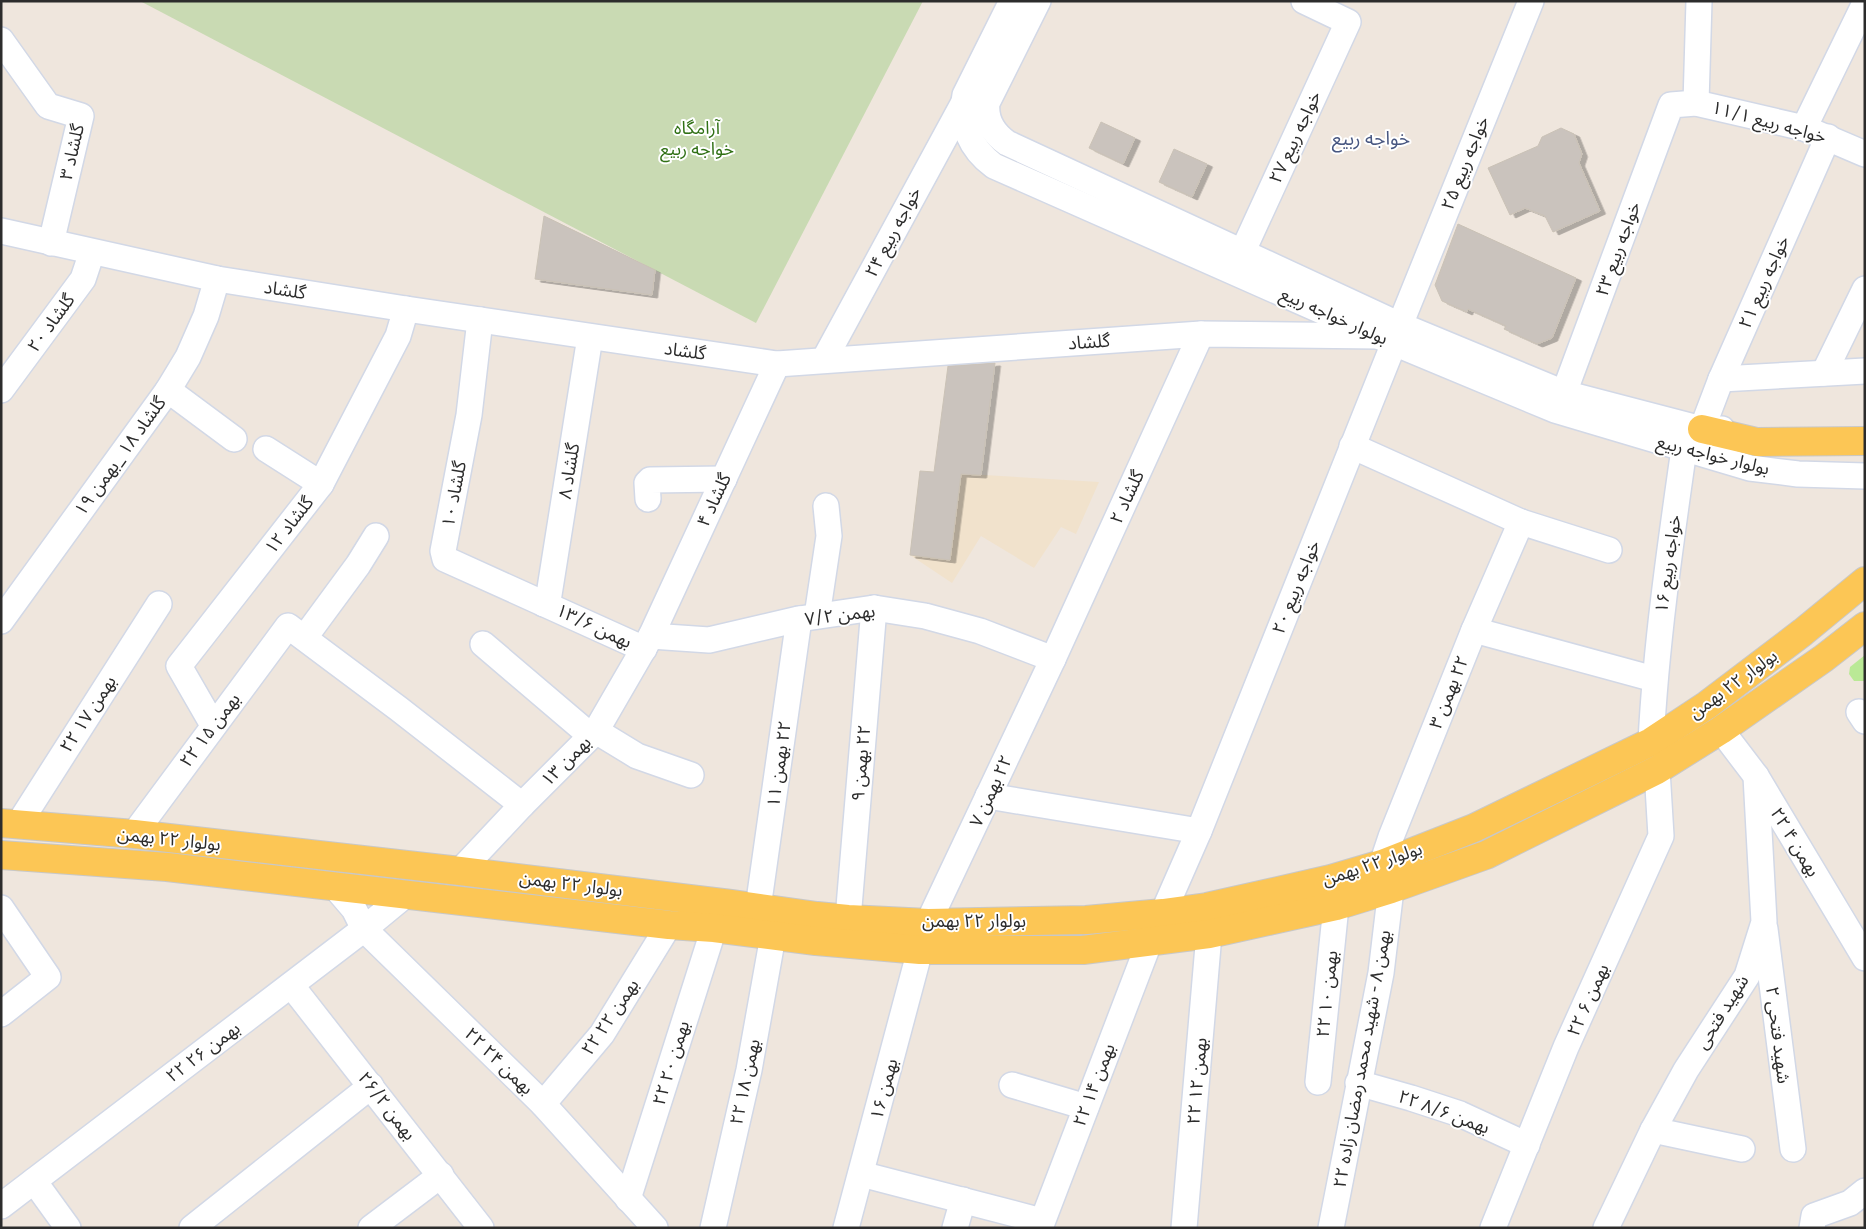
<svg xmlns="http://www.w3.org/2000/svg" width="1866" height="1229" font-family="'Fira Sans Condensed','Noto Sans Arabic',sans-serif">
<style>
.education{fill:#f1e2cc}
.green{fill:#bae996}
.cemetery{fill:#c9dab3}
.building{fill:#cac3bd;stroke:#cac2b6;filter:url(#shadow)}
.lines{fill:none;stroke-linecap:round;stroke-linejoin:round}
.minor-casing{stroke:#d2d8e6;stroke-width:28}
.major-casing{stroke:#c8c8c8;stroke-width:30}
.minor{stroke:#fff;stroke-width:25}
.major{stroke:#fcc655;stroke-width:28}
.labels{text-anchor:middle;dominant-baseline:central;stroke-width:4;stroke-linejoin:round;paint-order:stroke}
.street-label{font-size:18px;fill:#2c2c2c;stroke:#fff}
.park-label{font-size:18px;fill:#307015;stroke:#fff}
.neighbourhood-label{font-size:19px;fill:#485781;stroke:#fff}
</style>
<defs>
<filter id="shadow"><feDropShadow dx="5.5" dy="3" stdDeviation="0" flood-color="#0004"/></filter>
</defs>
<rect width="100%" height="100%" fill="#efe6dd"/>
<path class="education" d="M920 471 934 472 1099 482 1076 534 1061 527 1034 568 981 536 952 583 910 555Z"/>
<path class="green" d="M1865 655V681H1854L1849 674 1850 667Z"/>
<path class="cemetery" d="M140 1H923L756 323Z"/>
<g class="building">
<path d="M1101 122 1135 138 1123 164 1089 148Z"/>
<path d="M1561 128 1574 134 1582 154 1579 163 1600 211 1553 232 1545 216 1525 208 1510 215 1488 168 1538 146 1542 137Z"/>
<path d="M1174 149 1207 164 1192 197 1159 182Z"/>
<path d="M544 216 655 270 652 295 535 279Z"/>
<path d="M1458 224 1576 278 1552 338 1537 344 1504 329 1506 326 1468 309 1467 312 1442 301 1435 285Z"/>
<path d="M995 363 981 475 961 474 950 560 910 555 920 471 934 472 948 366Z"/>
</g>
<g class="lines">
<g class="minor-casing">
<g id="minor">
<path d="M1012 1 965 95C959 124 971 149 994 166L1394 343 1555 410 1750 468 1798 474 1865 476"/>
<path d="M1038 1 987 103C985 120 993 133 1007 143L1400 325 1564 393 1702 429H1722"/>
<path d="M1 40 48 106 81 116 51 243"/>
<path d="M1696 103 1699 1"/>
<path d="M1804 128 1865 3"/>
<path d="M1 231 217 279 406 309 777 364 1201 334 1378 336"/>
<path d="M1242 253 1348 22 1304 1"/>
<path d="M480 320 469 415 443 551 445 559 644 649"/>
<path d="M1400 325 1531 1"/>
<path d="M824 360 963 104"/>
<path d="M1824 373 1865 289"/>
<path d="M1721 379 1865 371"/>
<path d="M1 390 83 279 92 252"/>
<path d="M168 390 234 439"/>
<path d="M1564 393 1671 105 1696 103 1804 128 1865 154"/>
<path d="M1702 429 1721 379 1828 137"/>
<path d="M1352 446 1521 522 1609 550"/>
<path d="M266 449 321 484"/>
<path d="M648 499 647 483 650 480 724 479"/>
<path d="M544 604 548 601 590 337"/>
<path d="M817 616 829 536 826 506"/>
<path d="M1 621 168 390 188 357 206 316 217 279"/>
<path d="M1474 630 1654 679"/>
<path d="M651 636 709 640 799 619 874 608 925 616 980 631 1053 659"/>
<path d="M305 637 358 565 376 536"/>
<path d="M483 644 591 736"/>
<path d="M1859 712 1865 721"/>
<path d="M213 725 179 666 321 484 398 336 406 309"/>
<path d="M1721 730 1756 776 1865 958"/>
<path d="M596 731 637 756 691 775"/>
<path d="M1651 742C1656 644 1670 547 1684 449"/>
<path d="M988 796 1199 831"/>
<path d="M18 825 159 604"/>
<path d="M134 834 288 626 399 709 522 805"/>
<path d="M1382 864 1391 837 1474 630 1521 522"/>
<path d="M460 871 522 805 596 731 651 636 777 364"/>
<path d="M336 888 354 909 364 929 543 1104 655 1228"/>
<path d="M1 908 48 977 1 1014"/>
<path d="M758 908 799 619"/>
<path d="M1163 913 1199 831 1394 343"/>
<path d="M848 919 874 608"/>
<path d="M928 923 1053 659 1201 334"/>
<path d="M1765 929 1793 1149"/>
<path d="M291 985 481 1228"/>
<path d="M1318 1082 1336 906"/>
<path d="M1358 1083 1411 1098 1460 1114 1527 1145"/>
<path d="M1012 1085 1086 1107"/>
<path d="M543 1104 602 1034 669 925"/>
<path d="M1653 1130 1742 1149"/>
<path d="M861 1174 1042 1221"/>
<path d="M34 1181 68 1228"/>
<path d="M628 1199 714 928"/>
<path d="M1 1206 364 929 404 896"/>
<path d="M192 1228 371 1086"/>
<path d="M371 1228 441 1175"/>
<path d="M713 1228 749 1070 773 936"/>
<path d="M846 1228 920 950"/>
<path d="M955 1228 963 1200"/>
<path d="M1040 1228 1149 943"/>
<path d="M1184 1228 1209 934"/>
<path d="M1331 1228 1381 973 1391 889"/>
<path d="M1493 1228 1566 1047 1661 836 1657 770"/>
<path d="M1606 1228 1653 1130 1686 1070 1747 976 1764 922 1756 776"/>
<path d="M1812 1228 1814 1216 1850 1203 1865 1191"/>
</g>
</g>
<g class="major-casing">
<g id="major">
<path d="M1702 429 1757 442 1865 441"/>
<path d="M1 823 134 834 460 871 731 904 817 916 848 919 928 923 1086 920 1163 913 1207 907 1331 879 1382 864 1474 828 1651 742 1707 705 1803 632 1865 581"/>
<path d="M1 855 167 867 669 925 714 928 816 941 920 950H1083L1209 934 1336 906 1391 889 1486 855 1657 770 1721 730 1824 658 1865 626"/>
</g>
</g>
<use href="#minor" class="minor"/>
<use href="#major" class="major"/>
</g>
<g class="labels">
<g class="street-label">
<text transform="translate(1769 122) rotate(15)">خواجه ربیع ۱۱/۱</text>
<text transform="translate(1295 137) rotate(-65)">خواجه ربیع ۲۷</text>
<text transform="translate(72 152) rotate(-77)">گلشاد ۳</text>
<text transform="translate(1465 163) rotate(-68)">خواجه ربیع ۲۵</text>
<text transform="translate(893 232) rotate(-62)">خواجه ربیع ۲۴</text>
<text transform="translate(1618 249) rotate(-70)">خواجه ربیع ۲۳</text>
<text transform="translate(1764 282) rotate(-66)">خواجه ربیع ۲۱</text>
<text transform="translate(285 290) rotate(9)">گلشاد</text>
<text transform="translate(1334 316) rotate(24)">بولوار خواجه ربیع</text>
<text transform="translate(51 323) rotate(-54)">گلشاد ۲۰</text>
<text transform="translate(1089 342) rotate(-4)">گلشاد</text>
<text transform="translate(685 351) rotate(8)">گلشاد</text>
<text transform="translate(1713 455) rotate(14)">بولوار خواجه ربیع</text>
<text transform="translate(120 456) rotate(-54)">گلشاد ۱۸ _بهمن ۱۹</text>
<text transform="translate(569 471) rotate(-81)">گلشاد ۸</text>
<text transform="translate(454 494) rotate(-79)">گلشاد ۱۰</text>
<text transform="translate(1127 497) rotate(-65)">گلشاد ۲</text>
<text transform="translate(714 500) rotate(-65)">گلشاد ۴</text>
<text transform="translate(289 525) rotate(-52)">گلشاد ۱۲</text>
<text transform="translate(1668 564) rotate(-82)">خواجه ربیع ۱۶</text>
<text transform="translate(1296 587) rotate(-68)">خواجه ربیع ۲۰</text>
<text transform="translate(840 615) rotate(-7)">بهمن ۷/۲</text>
<text transform="translate(594 626) rotate(25)">بهمن ۱۳/۶</text>
<text transform="translate(1733 684) rotate(-36)">بولوار ۲۲ بهمن</text>
<text transform="translate(1449 692) rotate(-68)">٢٢ بهمن ۳</text>
<text transform="translate(88 714) rotate(-57)">۲۲ بهمن ۱۷</text>
<text transform="translate(210 730) rotate(-53)">۲۲ بهمن ۱۵</text>
<text transform="translate(566 761) rotate(-45)">بهمن ۱۳</text>
<text transform="translate(861 763) rotate(-85)">٢٢ بهمن ۹</text>
<text transform="translate(779 764) rotate(-82)">٢٢ بهمن ١١</text>
<text transform="translate(991 791) rotate(-65)">٢٢ بهمن ٧</text>
<text transform="translate(169 839) rotate(6)">بولوار ۲۲ بهمن</text>
<text transform="translate(1795 842) rotate(59)">۲۲ بهمن ۴</text>
<text transform="translate(1372 864) rotate(-18)">بولوار ۲۲ بهمن</text>
<text transform="translate(571 884) rotate(7)">بولوار ۲۲ بهمن</text>
<text x="974" y="921">بولوار ۲۲ بهمن</text>
<text transform="translate(1327 994) rotate(-84)">۲۲ بهمن ۱۰</text>
<text transform="translate(1588 1000) rotate(-66)">۲۲ بهمن ۶</text>
<text transform="translate(1722 1012) rotate(-58)">شهید فتحی</text>
<text transform="translate(610 1017) rotate(-56)">۲۲ بهمن ۲۲</text>
<text transform="translate(1778 1035) rotate(83)">شهید فتحی ۲</text>
<text transform="translate(203 1052) rotate(-37)">۲۲ بهمن ۲۶</text>
<text transform="translate(1362 1059) rotate(-80)">۲۲ بهمن ۸ - شهید محمد رمضان زاده</text>
<text transform="translate(499 1061) rotate(44)">۲۲ بهمن ۲۴</text>
<text transform="translate(671 1063) rotate(-73)">۲۲ بهمن ۲۰</text>
<text transform="translate(1197 1081) rotate(-85)">۲۲ بهمن ۱۲</text>
<text transform="translate(745 1082) rotate(-78)">۲۲ بهمن ۱۸</text>
<text transform="translate(1094 1085) rotate(-69)">۲۲ بهمن ۱۴</text>
<text transform="translate(884 1089) rotate(-75)">بهمن ۱۶</text>
<text transform="translate(387 1106) rotate(52)">بهمن ۲۶/۲</text>
<text transform="translate(1444 1112) rotate(20)">۲۲ بهمن ۸/۶</text>
</g>
<g class="park-label">
<text x="697" y="128">آرامگاه<tspan x="697" dy="21">خواجه ربیع</tspan></text>
</g>
<g class="neighbourhood-label">
<text x="1371" y="138">خواجه ربیع</text>
</g>
</g>
<rect width="1866" height="1229" fill="none" stroke="#2c2c2c" stroke-width="5"/>
</svg>
